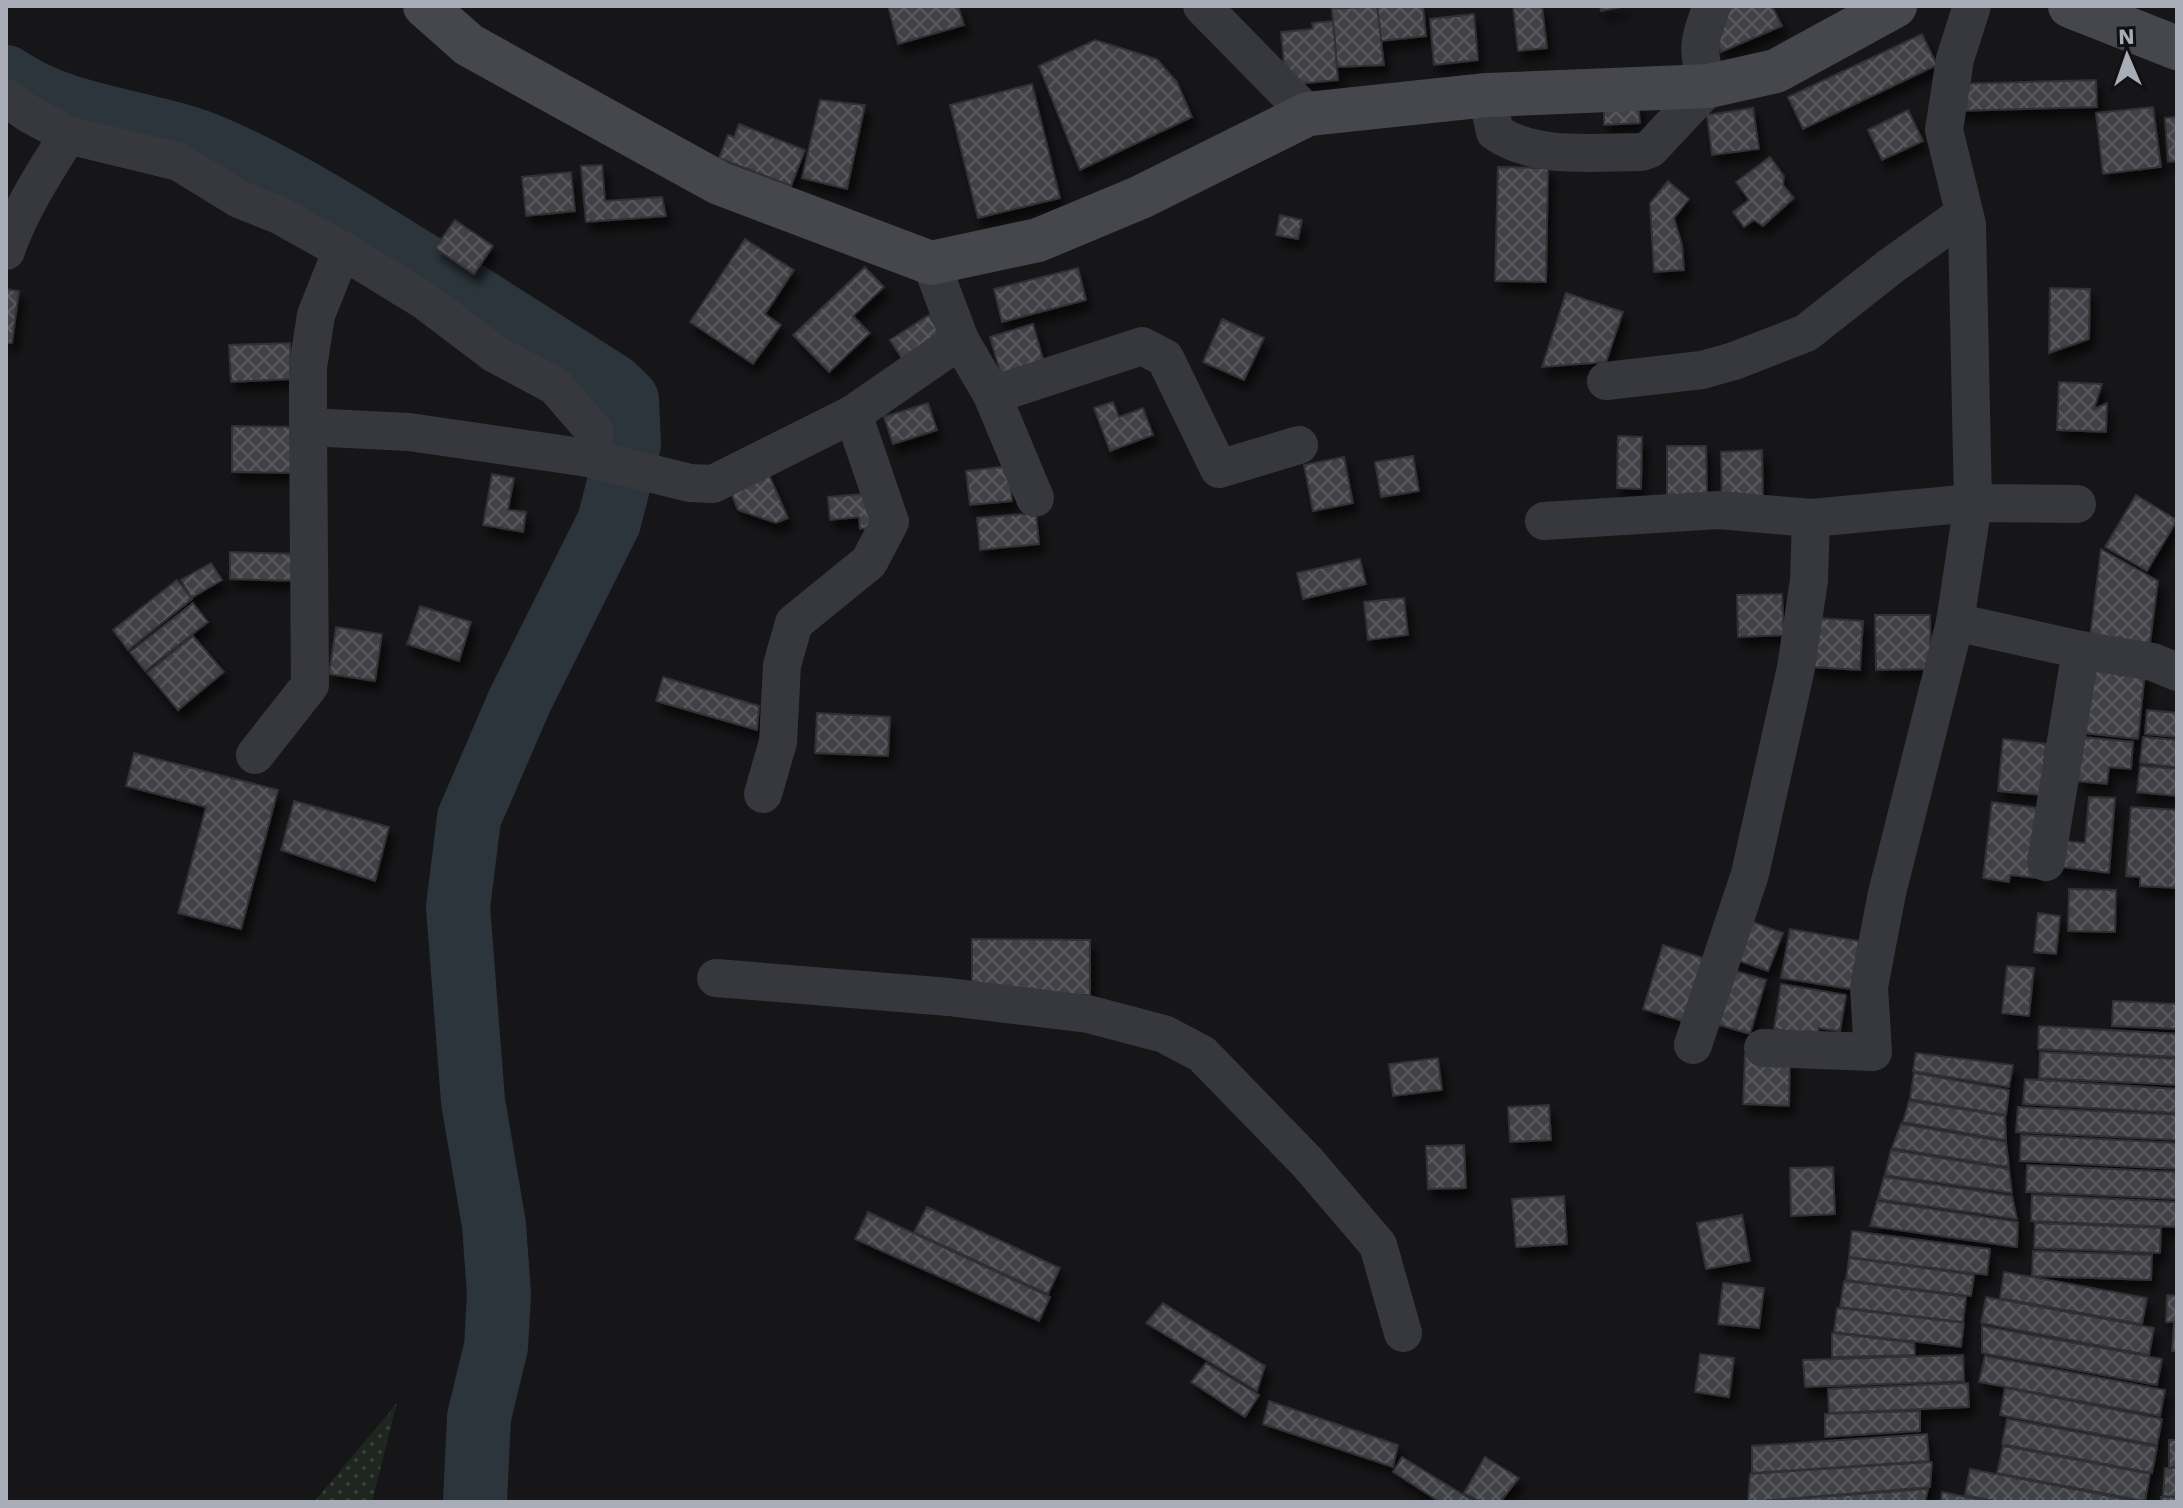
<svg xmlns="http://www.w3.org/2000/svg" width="2183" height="1508" font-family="'Work Sans',sans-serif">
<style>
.grass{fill:url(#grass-dots)}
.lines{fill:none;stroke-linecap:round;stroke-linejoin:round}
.river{stroke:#2c353c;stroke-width:64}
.building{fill:url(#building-cross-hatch);stroke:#303034;stroke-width:2;filter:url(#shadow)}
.street{stroke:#37383d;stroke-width:38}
.secondary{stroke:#45474d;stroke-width:44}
</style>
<defs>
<pattern id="grass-dots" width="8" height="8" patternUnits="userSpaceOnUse" patternTransform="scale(2)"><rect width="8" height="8" fill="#1e261f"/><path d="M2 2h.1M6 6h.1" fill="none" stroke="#3c433d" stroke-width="1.8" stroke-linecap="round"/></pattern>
<pattern id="building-cross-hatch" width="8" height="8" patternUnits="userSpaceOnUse" patternTransform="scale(2)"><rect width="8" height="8" fill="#404145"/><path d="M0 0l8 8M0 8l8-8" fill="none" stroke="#595a5e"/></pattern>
<filter id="shadow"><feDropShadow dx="5" dy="9" stdDeviation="4" flood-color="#0009"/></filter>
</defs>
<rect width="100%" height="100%" fill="#161618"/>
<path class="grass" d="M397 1403 372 1502H314Z"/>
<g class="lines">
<path class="river" d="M6 77C69 121 149 119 217 149 283 178 342 215 403 253 473 296 543 342 613 386L627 400 629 444 609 522 520 700 469 818 458 907 473 1101 494 1225 499 1294 496 1347 479 1417 475 1502"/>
</g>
<g class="building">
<path d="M888 6H958L964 25 898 44Z"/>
<path d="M1377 6H1423L1426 36 1381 41Z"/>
<path d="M1377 6 1384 65 1337 67 1332 9Z"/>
<path d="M1513 6H1542L1547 48 1518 51Z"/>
<path d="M1600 6H1626L1601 11Z"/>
<path d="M1727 6H1772L1782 26 1721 52 1714 35Z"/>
<path d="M1474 14 1478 60 1434 65 1430 19Z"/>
<path d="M1333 21 1338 80 1286 85 1281 32 1313 29 1312 23Z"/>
<path d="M1922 34 1937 65 1803 129 1788 97Z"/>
<path d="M1095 40 1157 59 1177 82 1192 117 1080 170 1039 66Z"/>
<path d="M2096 80 2097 107 1956 111V84Z"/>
<path d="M1032 84 1060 198 978 218 950 105Z"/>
<path d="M820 100 865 105 847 189 802 178Z"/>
<path d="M1638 102 1640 123 1604 125V104Z"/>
<path d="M2153 107 2161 167 2103 174 2096 113Z"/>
<path d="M1753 108 1759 149 1712 155 1707 115Z"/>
<path d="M1908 110 1923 141 1882 160 1868 130Z"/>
<path d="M2177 117V161L2168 162 2165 118Z"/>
<path d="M739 124 805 150 791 186 719 158 728 135 734 137Z"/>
<path d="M1770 157 1784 176 1783 185 1794 198 1763 226 1754 220 1744 227 1733 212 1749 200 1736 182Z"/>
<path d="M602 165 605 201 662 197 666 216 586 222 581 166Z"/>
<path d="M1498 167 1548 168 1546 282 1495 281Z"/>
<path d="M571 172 575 211 526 216 522 177Z"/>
<path d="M1668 181 1689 199 1674 218 1682 245 1684 270 1654 272 1650 203Z"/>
<path d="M1280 215 1302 220 1298 239 1276 235Z"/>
<path d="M455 220 493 246 474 274 435 248Z"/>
<path d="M745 239 794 270 765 314 781 325 753 364 690 322Z"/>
<path d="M865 267 884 287 853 316 870 333 829 372 793 335Z"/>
<path d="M1078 268 1086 300 1002 322 994 289Z"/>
<path d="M2050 288 2090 289 2089 339 2049 353Z"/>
<path d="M6 289 19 291 12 343H6Z"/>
<path d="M1566 293 1623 312 1606 362 1542 367Z"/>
<path d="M929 315 947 343 908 368 890 340Z"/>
<path d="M1222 319 1264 338 1244 380 1203 362Z"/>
<path d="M1033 324 1047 373 1004 385 990 337Z"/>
<path d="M290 343 291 379 231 382 229 345Z"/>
<path d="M2059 382 2102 384 2094 409 2107 403 2106 432 2057 430Z"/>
<path d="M1113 402 1119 417 1143 408 1153 435 1110 451 1094 408Z"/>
<path d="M928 403 937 430 893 444 884 417Z"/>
<path d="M232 426 298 427 297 473 232 472Z"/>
<path d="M1618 436 1642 437 1641 489 1617 488Z"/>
<path d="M1667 446H1706L1707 495H1667Z"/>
<path d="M1762 450 1763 501 1722 503 1721 452Z"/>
<path d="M1413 456 1419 491 1381 497 1375 462Z"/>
<path d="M1344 457 1353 503 1313 511 1304 465Z"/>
<path d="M1009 466 1012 501 970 505 966 471Z"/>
<path d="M766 468 788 518 776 523 738 510 729 488Z"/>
<path d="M492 474 514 478 508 510 526 512 523 532 483 525Z"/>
<path d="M876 493 879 527 860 529 859 517 830 520 828 497Z"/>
<path d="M2136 495 2177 520 2147 571 2105 547Z"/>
<path d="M1036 513 1039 544 980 550 977 518Z"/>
<path d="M2101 549 2158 581 2150 643 2090 637Z"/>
<path d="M230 552 298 554 297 581 230 579Z"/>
<path d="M1360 559 1366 584 1303 599 1297 573Z"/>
<path d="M211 563 222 580 191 598 181 580Z"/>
<path d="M177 580 192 599 128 650 113 630Z"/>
<path d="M1782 594 1784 635 1738 637 1737 595Z"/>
<path d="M1404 598 1408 635 1368 640 1364 602Z"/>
<path d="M193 603 208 622 145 671 130 652Z"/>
<path d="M420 606 471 622 459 661 407 644Z"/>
<path d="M1875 615H1930L1931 669 1876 670Z"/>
<path d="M1815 618 1863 621 1860 670 1811 667Z"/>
<path d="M336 627 382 634 375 681 329 674Z"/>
<path d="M193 636 224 672 178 710 147 673Z"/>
<path d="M2091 666 2145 672 2138 739 2084 733Z"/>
<path d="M663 677 759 706 757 730 656 701Z"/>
<path d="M2147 710 2177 713V737L2145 734Z"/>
<path d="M817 713 890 717 888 756 815 753Z"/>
<path d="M2082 737 2133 742 2131 769 2109 767 2107 784 2077 781Z"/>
<path d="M2143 737 2177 740V767L2140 763Z"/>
<path d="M2003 739 2046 744 2041 795 1998 791Z"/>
<path d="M134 753 278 790 241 929 178 913 206 807 126 786Z"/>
<path d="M2140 766 2177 769V796L2137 792Z"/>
<path d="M2089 797 2115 798 2109 873 2053 866 2056 840 2085 843Z"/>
<path d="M294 801 389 827 375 881 281 850Z"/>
<path d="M1992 802 2045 809 2037 878 2010 875 2009 882 1983 878Z"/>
<path d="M2131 807 2177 810V888L2140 886V877L2126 876Z"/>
<path d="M2069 889 2116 890 2115 932 2068 931Z"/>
<path d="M2038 913 2060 916 2056 954 2034 952Z"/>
<path d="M1742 918 1783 933 1768 971 1728 957Z"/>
<path d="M1790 929 1859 941 1851 989 1781 978Z"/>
<path d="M972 939 1090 940V995H972Z"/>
<path d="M1663 945 1706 959 1686 1022 1643 1009Z"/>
<path d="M2007 966 2034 968 2029 1016 2002 1013Z"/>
<path d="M1732 970 1766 980 1750 1034 1716 1024Z"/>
<path d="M1781 984 1846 995 1840 1031 1819 1028 1817 1036 1774 1029Z"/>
<path d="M2113 1001 2177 1004V1029L2112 1026Z"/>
<path d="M2039 1026 2177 1034V1057L2038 1049Z"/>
<path d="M2040 1052 2177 1059V1085L2039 1078Z"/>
<path d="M1916 1053 2013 1065 2009 1087 1913 1071Z"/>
<path d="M1745 1055 1790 1056 1789 1106 1743 1104Z"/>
<path d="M1438 1058 1442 1090 1393 1096 1389 1064Z"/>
<path d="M1914 1073 2009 1090 2006 1115 1910 1099Z"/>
<path d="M2025 1079 2177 1089V1113L2023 1104Z"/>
<path d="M1909 1101 2005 1116 2006 1140 1903 1122Z"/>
<path d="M1549 1105 1551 1140 1510 1142 1508 1107Z"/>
<path d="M2018 1107 2177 1115V1140L2016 1132Z"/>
<path d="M1901 1124 2006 1142 2009 1167 1892 1148Z"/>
<path d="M2021 1135 2177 1143V1169L2020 1161Z"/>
<path d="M1464 1145 1466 1188 1428 1189 1426 1146Z"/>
<path d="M1891 1150 2009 1169 2012 1193 1885 1175Z"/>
<path d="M2027 1165 2177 1172V1199L2026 1192Z"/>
<path d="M1833 1167 1835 1214 1791 1216 1790 1168Z"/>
<path d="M1884 1177 2012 1196 2017 1219 1878 1199Z"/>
<path d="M2032 1195 2177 1202V1227L2031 1221Z"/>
<path d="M1564 1196 1567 1244 1516 1247 1512 1199Z"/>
<path d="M1877 1201 2018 1222 2017 1247 1870 1226Z"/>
<path d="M927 1207 1060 1268 1048 1294 914 1232Z"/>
<path d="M868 1212 1050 1297 1039 1321 855 1239Z"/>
<path d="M1742 1215 1750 1261 1706 1269 1697 1223Z"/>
<path d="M2035 1223 2161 1228 2160 1253 2034 1248Z"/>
<path d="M1852 1231 1990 1249 1987 1275 1849 1257Z"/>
<path d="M2033 1251 2152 1255 2151 1280 2032 1276Z"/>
<path d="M1849 1258 1974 1275 1971 1296 1846 1280Z"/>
<path d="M2004 1272 2147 1298 2142 1324 2000 1298Z"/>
<path d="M1844 1281 1966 1297 1963 1322 1840 1307Z"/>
<path d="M1723 1283 1764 1288 1759 1328 1718 1324Z"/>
<path d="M2167 1295 2177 1296V1322H2166Z"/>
<path d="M1986 1297 2154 1328 2149 1355 1981 1323Z"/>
<path d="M1163 1303 1265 1366 1257 1391 1146 1323Z"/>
<path d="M1837 1308 1964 1323 1961 1347 1834 1332Z"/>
<path d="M2174 1324H2177V1351H2172Z"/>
<path d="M1982 1326 2162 1359 2157 1385 1982 1353Z"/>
<path d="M1832 1333 1914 1343 1915 1355 1832 1357Z"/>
<path d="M1700 1354 1734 1358 1729 1397 1695 1392Z"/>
<path d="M1963 1355 1964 1381 1805 1387 1803 1360Z"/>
<path d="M1985 1356 2165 1390 2160 1416 1979 1382Z"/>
<path d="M1206 1363 1259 1395 1245 1417 1191 1382Z"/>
<path d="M1968 1383 1969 1407 1829 1413 1828 1389Z"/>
<path d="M2005 1388 2162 1419 2157 1445 2000 1415Z"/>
<path d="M1269 1401 1398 1445 1393 1467 1263 1424Z"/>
<path d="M1920 1411V1431L1825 1437V1414Z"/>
<path d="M2007 1419 2157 1447 2152 1473 2002 1444Z"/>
<path d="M1927 1434 1929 1461 1752 1473V1446Z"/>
<rect x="2169" y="1440" width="8" height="27"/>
<path d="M2003 1446 2150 1474 2145 1501 1997 1473Z"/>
<path d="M1402 1457 1475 1502H1440L1393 1472Z"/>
<path d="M1485 1457 1519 1478 1500 1502H1481L1464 1493Z"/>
<path d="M1932 1462 1930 1487 1748 1502 1750 1474Z"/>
<path d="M2165 1468H2177V1497L2163 1496Z"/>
<path d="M1970 1469 2140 1502H1998L1965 1495Z"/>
<path d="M1928 1489 1925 1502H1754Z"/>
<path d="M1942 1492 1991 1502H1941Z"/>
<rect x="2161" y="1497" width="16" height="5"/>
</g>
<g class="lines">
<g class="street">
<path d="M1202 6 1308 114"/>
<path d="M1487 95 1495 132C1535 160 1594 152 1641 152L1650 149 1709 86C1695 52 1699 40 1712 6"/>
<path d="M6 98 29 114 68 135 179 162 239 199 279 215 342 250 425 301 495 354 555 386 595 432 588 458 409 432 308 427 310 685 255 755"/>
<path d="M6 251C20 209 45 172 68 135"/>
<path d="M931 263 960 340 992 395 1035 498"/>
<path d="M1606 381 1702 370 1734 361 1806 333 1891 266 1964 214"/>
<path d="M992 395 1142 346 1165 358 1219 469 1299 445"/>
<path d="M308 427V367L316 315 342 250"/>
<path d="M588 458 690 483 713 484 853 414 960 340"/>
<path d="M1544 521 1719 510 1811 518 1973 503 2077 504"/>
<path d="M1955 622 2081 650 2046 862"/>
<path d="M2081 650 2153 662 2177 672"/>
<path d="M763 794 778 742 782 665 794 623 869 562 890 522 853 414"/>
<path d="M716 978 949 997 1088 1014 1164 1034 1202 1054 1307 1162 1378 1245 1403 1333"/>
<path d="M1693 1045 1750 874 1796 668 1809 580 1811 518"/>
<path d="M1763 1048 1873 1052 1869 987 1887 893 1955 622 1973 503 1967 224 1944 130 1955 59 1972 6"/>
</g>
<g class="secondary">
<path d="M425 6 469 45 719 183 931 263 1038 240 1141 197 1308 114 1487 95 1709 86 1776 71 1895 6"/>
<path d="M2070 6 2177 48"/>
</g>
</g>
<rect width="2183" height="1508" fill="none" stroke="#a8adb8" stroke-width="16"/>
<g transform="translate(2127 56) rotate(358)" stroke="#111113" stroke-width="6" paint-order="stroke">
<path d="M0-6L14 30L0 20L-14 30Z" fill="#a8adb8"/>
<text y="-12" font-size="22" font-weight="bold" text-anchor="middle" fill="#a8adb8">N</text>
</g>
</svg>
